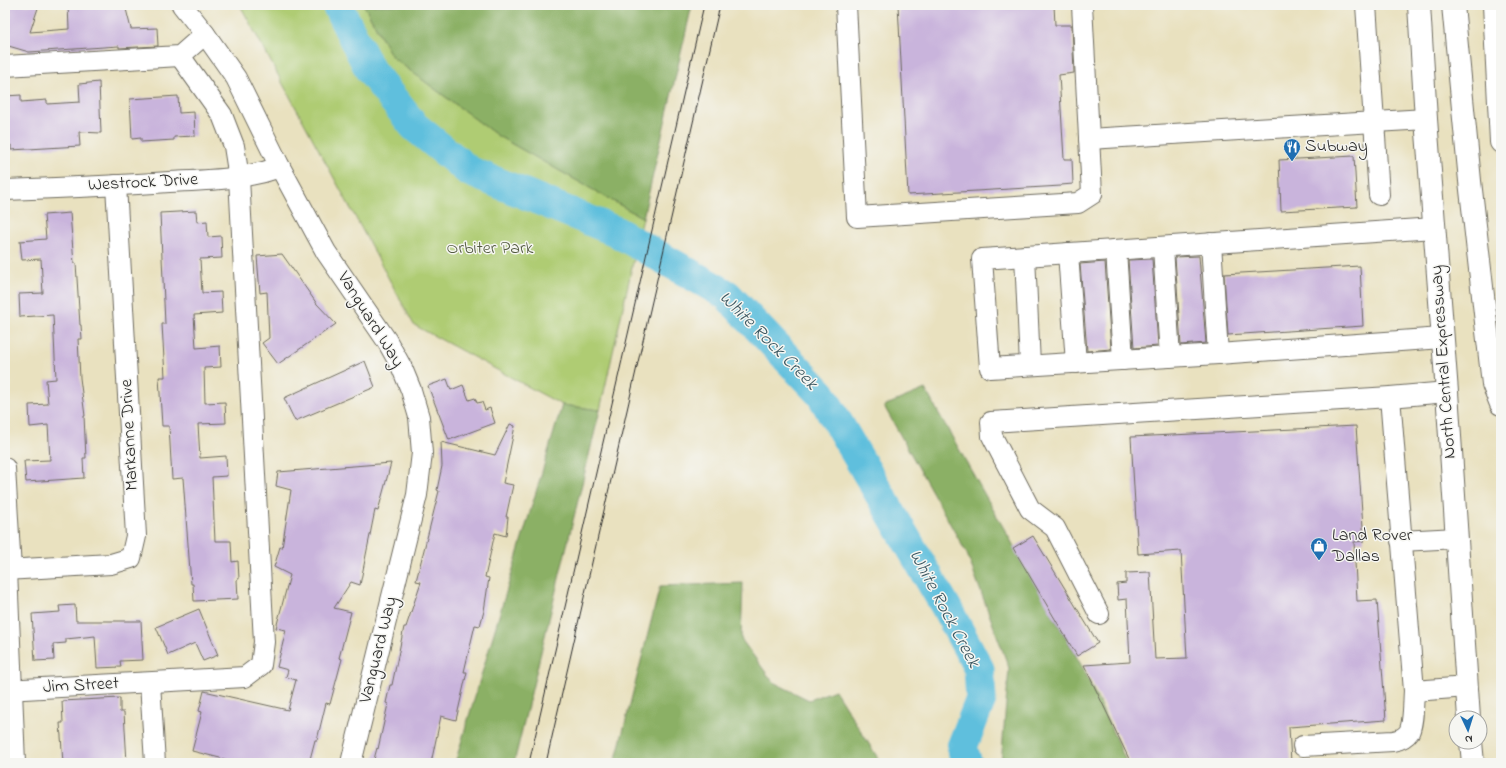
<svg xmlns="http://www.w3.org/2000/svg" width="1506" height="768" font-family="'Indie Flower',sans-serif">
<style>
.green{fill:#afcc73;stroke:#6d7c4f}
.forest{fill:#8bb065;stroke:#5b6e48}
.lines{fill:none;stroke-linecap:round;stroke-linejoin:round}
.stream{stroke:#5fbfdd;stroke-width:5}
.river{stroke:#5fbfdd;stroke-width:31}
.building{fill:#c9b4dc}
.minor-casing{stroke:#6e6b5f;stroke-width:22}
.major-casing{stroke:#6e6b5f;stroke-width:24}
.highway-casing{stroke:#6e6b5f;stroke-width:24}
.minor{stroke:#fff;stroke-width:20}
.major{stroke:#fff;stroke-width:22}
.highway{stroke:#fff;stroke-width:22}
.tram{stroke:#2b2b2b;stroke-width:1}
.labels{text-anchor:middle;dominant-baseline:central;stroke-width:3;stroke-linejoin:round;paint-order:stroke}
.poi-label{font-size:18px;fill:#2b2b2b;stroke:#f6f6f2;text-anchor:start}
.street-label{font-size:18px;fill:#2b2b2b;stroke:#f6f6f2}
.park-label{font-size:18px;fill:#535b41;stroke:#f6f6f2}
.water-label{font-size:19px;font-style:italic;fill:#3b5760;stroke:#f6f6f2}
</style>
<rect width="100%" height="100%" fill="#f6f6f2"/>
<filter id="ink" filterUnits="userSpaceOnUse"><feTurbulence type="fractalNoise" baseFrequency=".025" numOctaves="2"/><feDisplacementMap in="SourceGraphic" scale="8" xChannelSelector="R" yChannelSelector="G"/><feConvolveMatrix kernelMatrix="1 2 1 2 8 2 1 2 1" color-interpolation-filters="sRGB"/></filter>
<filter id="wash" filterUnits="userSpaceOnUse"><feTurbulence type="fractalNoise" baseFrequency=".012" numOctaves="4" result="noise"/><feDisplacementMap in="SourceGraphic" scale="16" xChannelSelector="R" yChannelSelector="G"/><feGaussianBlur stdDeviation="0.9" result="paint"/><feColorMatrix in="noise" values="0 0 0 0 0 0 0 0 0 0 0 0 0 0 0 0 0 1.4 0 .05"/><feComposite in="paint" operator="in"/></filter>
<g filter="url(#wash)">
<rect width="100%" height="100%" fill="#e9e1bf"/>
<path class="green" d="M240 5H364L392 57 498 136 643 218 600 410 562 405 414 325Z"/>
<g class="forest">
<path d="M364 5H692L643 218 498 136 392 57Z"/>
<path d="M925 389 1084 670 1127 763H1001L1009 668 967 554 884 406Z"/>
<path d="M562 405 600 410 514 763H455Z"/>
<path d="M743 583 741 639 773 682 809 700 835 690 881 763H615L660 586Z"/>
</g>
<g class="lines">
<path class="stream" d="M947 763 962 747"/>
<path class="river" d="M337 5 370 70 414 126 469 171 615 231 727 295 821 394 946 607 979 669 981 699 962 747 967 763"/>
</g>
<g id="blocks">
<g class="building">
<path d="M5 5H39L30 32 69 29 68 5H125L131 29 157 28 158 46 119 48V46L29 52 5 45Z"/>
<path d="M898 5H1054L1055 25H1072L1074 73 1059 75 1064 159H1072L1073 184 1061 185V186L908 195Z"/>
<path d="M99 82 101 133 79 132 80 146 11 150V145H5V96L21 95V102L47 100V104L80 102 79 84Z"/>
<path d="M178 96 179 113 194 112 195 136 174 137V140L141 142V138L132 139 130 99Z"/>
<path d="M1354 156 1357 207 1281 211 1279 160Z"/>
<path d="M196 211 197 222 207 221 208 237 221 236 222 258 200 259 202 293 221 292 222 313 194 315 196 348 220 346 221 367 204 368 205 403 225 402 226 423 198 424 200 458 226 456 227 476 212 477 215 541H231L232 562 238 561 239 579H237L238 599 194 601 193 584H191L183 478 172 479 169 426H162L159 377H165L162 324H165L160 213Z"/>
<path d="M70 213 74 263H76L80 325H81L82 339H78L80 378 85 416H84L86 458H83L84 478 26 482 24 461 50 460 48 425 30 427 29 405 48 404 46 380 56 379 53 315 20 317 19 294 43 293 41 259 22 260 20 241 46 239 44 215Z"/>
<path d="M282 254 317 304 336 324 278 364 262 343 269 338 267 292 260 293 257 256Z"/>
<path d="M1199 256 1206 343 1181 345 1175 257Z"/>
<path d="M1152 259 1158 346 1134 348 1128 260Z"/>
<path d="M1105 262 1111 349 1087 351 1080 264Z"/>
<path d="M1360 266 1363 326 1228 335 1224 274Z"/>
<path d="M365 361 375 387 295 421 284 398Z"/>
<path d="M447 379 451 390 463 385 469 400 475 398 477 403 482 402 485 410 490 408 495 423 449 440 428 386Z"/>
<path d="M510 424 515 426 503 483 513 485 506 517H508L506 536 495 533 485 577 489 578 484 611 480 626 475 625 464 672H467L456 720 441 716 431 763H373L377 748 378 749 388 704 386 703 390 685H392L404 627H406L421 582 416 581 439 491 437 490 442 466 441 442 495 455Z"/>
<path d="M1356 426 1364 541 1354 542 1357 601 1377 600 1386 720 1289 727 1291 763H1131L1084 665 1130 662 1127 599 1118 600 1117 584 1126 583V573L1150 572 1155 659 1187 658 1181 551 1138 554 1131 437Z"/>
<path d="M391 463 378 511 375 510 360 585 351 582 334 608 351 612 339 658 342 659 330 704 326 703 317 740H315L309 763H240L192 751 202 712 199 711 204 691 288 710 296 680 286 677 288 670 277 667 286 630 276 628 290 575 274 567 280 547 282 548 291 490 276 486 278 472Z"/>
<path d="M1033 536 1098 643 1077 656 1013 548Z"/>
<path d="M75 605 76 621H141L143 660 120 661 121 667 97 668 95 636 66 639V643L53 644 54 660 35 661 32 614 60 612 59 606Z"/>
<path d="M199 609 218 655 203 661 195 643 168 655 156 627Z"/>
<path d="M120 698V712H124L127 763H63L60 723H63L62 701Z"/>
</g>
</g>
</g>
<g filter="url(#ink)">
<use href="#blocks" fill-opacity="0" stroke="#6e6b5f" stroke-width="1"/>
<g class="lines">
<g class="minor-casing">
<g id="minor">
<path d="M182 5 205 34 236 78 280 167 326 252 387 341 402 368 411 390 419 417 422 453 417 495 351 763"/>
<path d="M846 5 857 217 1078 203 1092 194 1082 5"/>
<path d="M1366 5 1379 195"/>
<path d="M5 66 180 56 205 34"/>
<path d="M1089 139 1426 119"/>
<path d="M5 190C60 188 114 186 169 182 208 180 243 180 280 167"/>
<path d="M1434 228 982 259 990 368 1218 354 1442 338"/>
<path d="M1211 243 1218 354"/>
<path d="M1163 247 1170 357"/>
<path d="M1116 250 1123 360"/>
<path d="M1068 253 1076 363"/>
<path d="M1025 256 1030 365"/>
<path d="M1390 397 1414 691 1467 687"/>
<path d="M5 468 11 570"/>
<path d="M1401 541 1457 538"/>
<path d="M5 570 111 564 131 558 136 536 116 185"/>
<path d="M7 570 15 763"/>
<path d="M1099 614 1055 528 1030 509 992 436 991 422 1390 397 1447 392"/>
<path d="M150 683 155 763"/>
<path d="M5 690 245 677 261 665 264 642 239 178 234 146 222 115 180 56"/>
<path d="M1303 746 1393 741C1399 740 1405 738 1409 732 1414 722 1413 702 1414 691"/>
</g>
</g>
<g class="major-casing">
<g id="major">
<path d="M1419 5 1426 119 1447 392 1469 718"/>
<path d="M1471 742 1473 763"/>
</g>
</g>
<g class="highway-casing">
<g id="highway">
<path d="M1453 5 1470 181 1493 384 1501 404"/>
<path d="M1494 5 1501 142"/>
</g>
</g>
<use href="#minor" class="minor"/>
<use href="#major" class="major"/>
<use href="#highway" class="highway"/>
<g class="tram">
<path d="M529 763 704 5"/>
<path d="M546 763 720 5"/>
</g>
</g>
</g>
<defs>
<g id="restaurant-pin" transform="scale(0.9)"><path d="M0 17L-7.5 6A9.5 9.5 0 1 1 7.5 6Z" fill="#1f6fb2" stroke="#f6f6f2"/><path d="M-5-6h1v4h1v-4h1v4h1v-4h1v5L-1.5 .5V6h-2V.5L-5-1ZM5-6V6H3V1.5H1.5Q1.5-4 5-6Z" fill="#fff"/></g>
<g id="shop-pin" transform="scale(0.9)"><path d="M0 17L-7.5 6A9.5 9.5 0 1 1 7.5 6Z" fill="#1f6fb2" stroke="#f6f6f2"/><path d="M-5-2.5h2.3a2.7 3.5 0 0 1 5.4 0H5L5.5 6h-11ZM-1.5-2.5h3a1.5 2.3 0 0 0-3 0Z" fill="#fff"/></g>
</defs>
<g fill-rule="evenodd">
<use href="#restaurant-pin" x="1292" y="147"/>
<use href="#shop-pin" x="1319" y="546"/>
</g>
<g class="labels">
<g class="poi-label">
<text x="1305" y="147">Subway</text>
<text x="1332" y="536">Land Rover<tspan x="1332" dy="21">Dallas</tspan></text>
</g>
<g class="street-label">
<text transform="translate(143 183) rotate(-3)">Westrock Drive</text>
<text transform="translate(370 320) rotate(58)">Vanguard Way</text>
<text transform="translate(1444 362) rotate(-94)">North Central Expressway</text>
<text transform="translate(130 435) rotate(-93)">Markanne Drive</text>
<text transform="translate(379 650) rotate(-76)">Vanguard Way</text>
<text transform="translate(81 686) rotate(-3)">Jim Street</text>
</g>
<g class="park-label">
<text x="490" y="249">Orbiter Park</text>
</g>
<g class="water-label">
<text transform="translate(768 341) rotate(45)">White Rock Creek</text>
<text transform="translate(944 609) rotate(62)">White Rock Creek</text>
</g>
</g>
<rect width="1506" height="768" fill="none" stroke="#f6f6f2" stroke-width="20"/>
<g transform="translate(1468 730) rotate(176)"><circle r="19" fill="#f6f6f2" stroke="#a5a5a2"/>
<path d="M0-3L7 15L0 10L-7 15Z" fill="#1f6fb2"/>
<text y="-6" font-size="11" font-weight="bold" text-anchor="middle" fill="#2b2b2b">N</text>
</g>
</svg>
